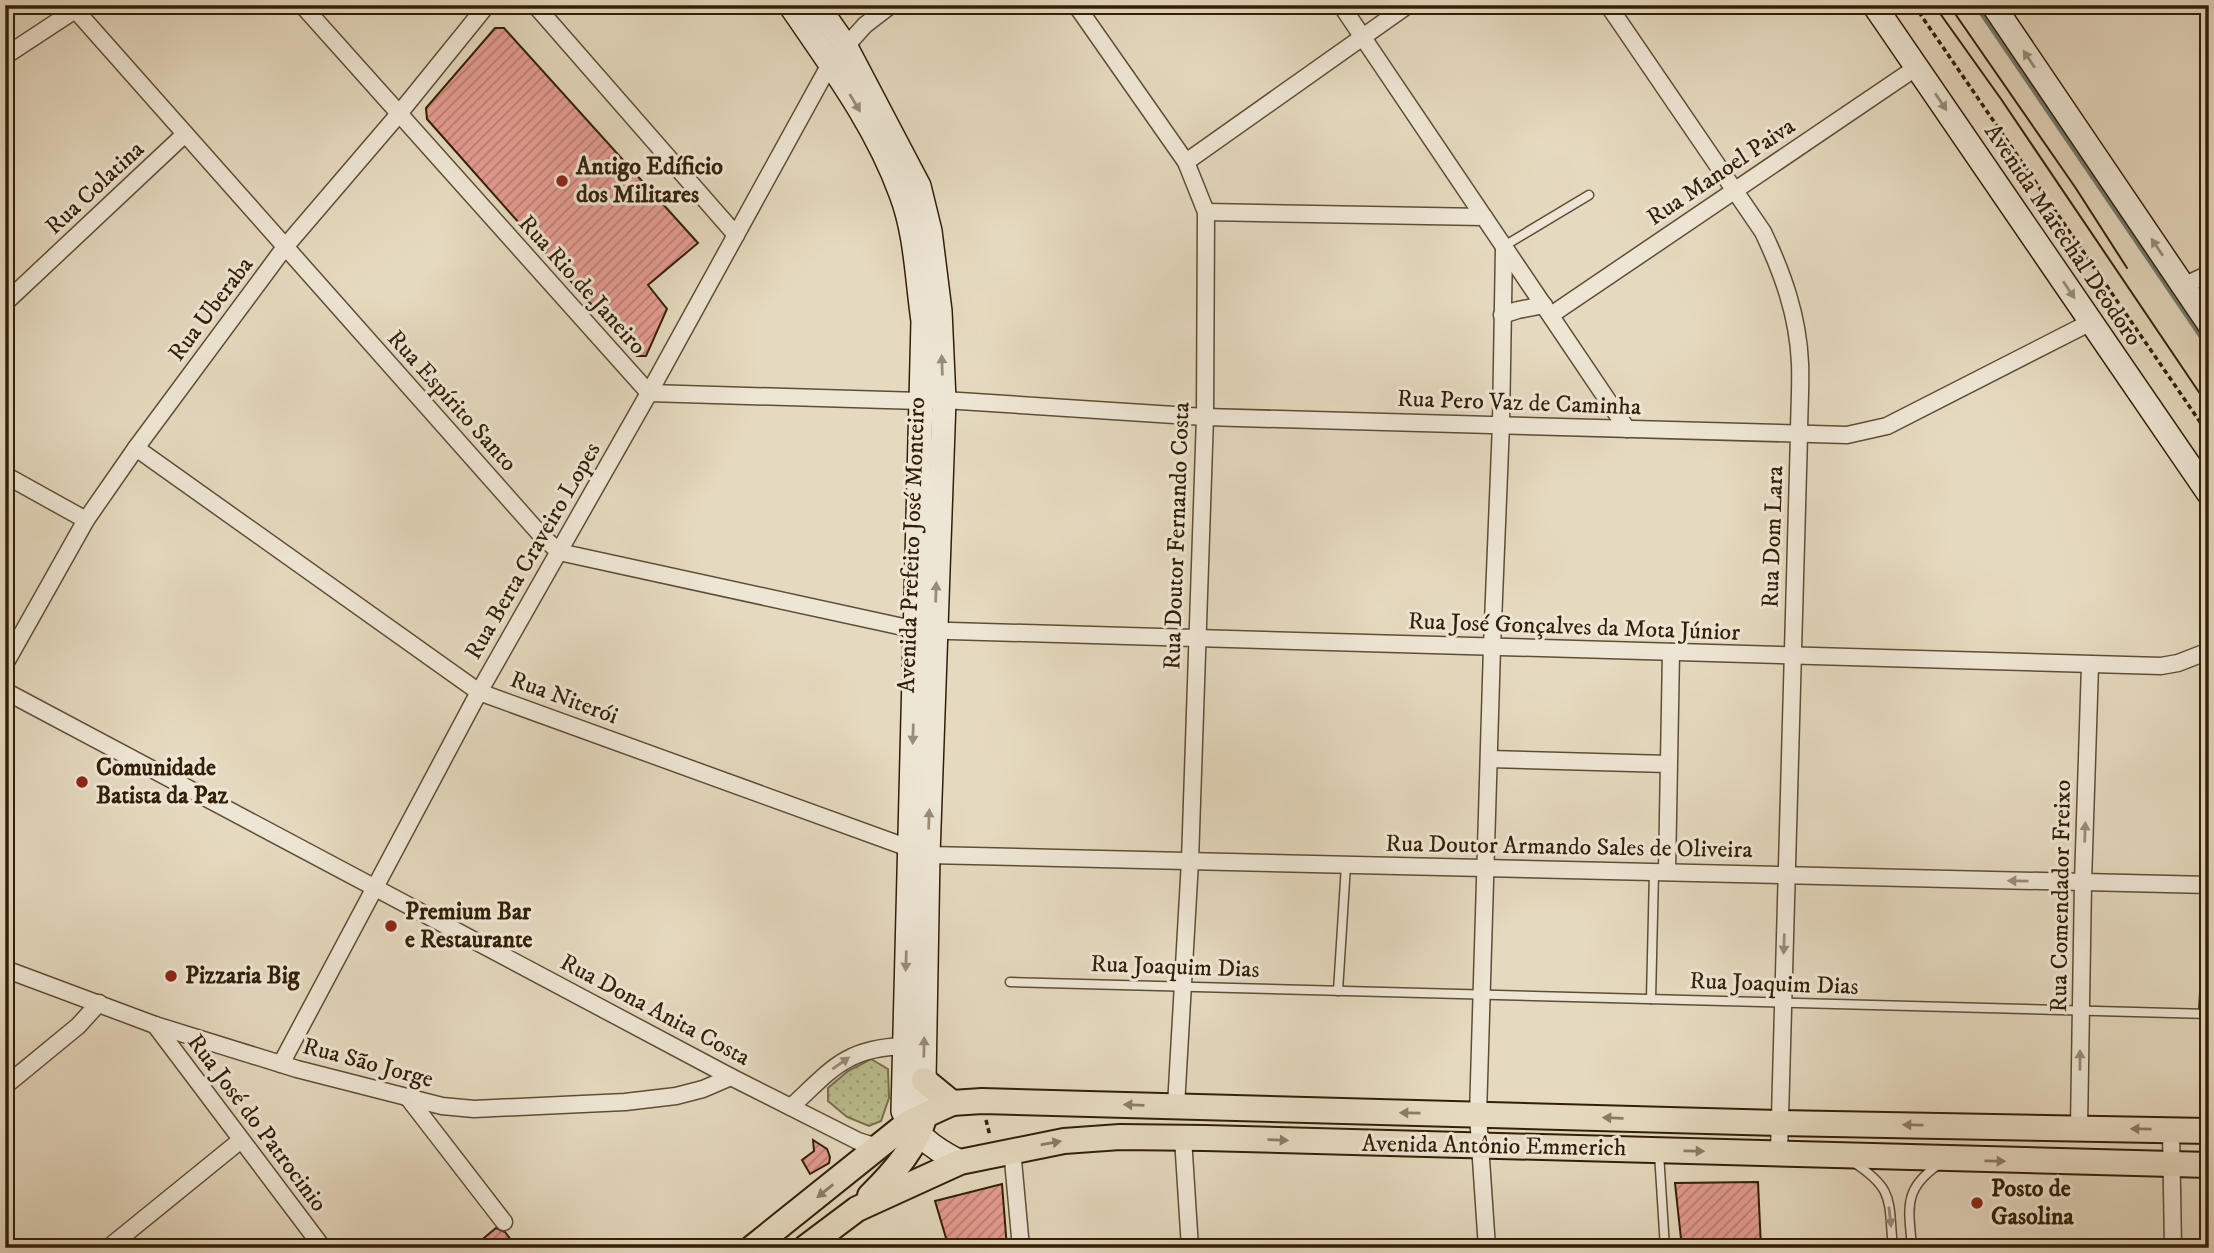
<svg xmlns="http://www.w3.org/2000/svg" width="2214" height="1253" font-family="'IM FELL DW Pica',serif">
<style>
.grass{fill:url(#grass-dots);stroke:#766e4a;stroke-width:2}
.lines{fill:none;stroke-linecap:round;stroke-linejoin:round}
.stream{stroke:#707b73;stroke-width:5}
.building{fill:url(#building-hatch);stroke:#321f06;stroke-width:2}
.lane-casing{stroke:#5f4e34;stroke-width:11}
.street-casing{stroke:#5f4e34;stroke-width:19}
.secondary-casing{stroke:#321f06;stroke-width:26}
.primary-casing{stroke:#321f06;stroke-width:28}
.path{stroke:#321f06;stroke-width:3.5;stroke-dasharray:5 3.5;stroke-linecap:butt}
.lane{stroke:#eee6d5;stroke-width:8}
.street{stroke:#eee6d5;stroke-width:16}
.secondary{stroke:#eee6d5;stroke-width:23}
.primary{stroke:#e5d9bf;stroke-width:24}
.tram{stroke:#321f06;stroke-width:2}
.oneway{fill:#998c78}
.oneway2{fill:#8c7c62}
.poi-dot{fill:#8f2418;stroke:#eee6d5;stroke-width:2.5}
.labels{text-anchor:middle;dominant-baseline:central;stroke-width:6;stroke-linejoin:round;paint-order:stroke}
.poi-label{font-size:24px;font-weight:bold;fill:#321f06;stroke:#eee6d5;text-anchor:start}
.street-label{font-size:24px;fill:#321f06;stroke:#eee6d5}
</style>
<defs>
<pattern id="grass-dots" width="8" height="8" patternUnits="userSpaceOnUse" patternTransform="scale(1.75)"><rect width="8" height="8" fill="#babe8f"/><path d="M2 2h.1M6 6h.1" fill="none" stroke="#a0a37a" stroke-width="1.8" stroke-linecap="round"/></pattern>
<pattern id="building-hatch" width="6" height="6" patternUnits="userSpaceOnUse" patternTransform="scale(1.75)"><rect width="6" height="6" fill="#e59c91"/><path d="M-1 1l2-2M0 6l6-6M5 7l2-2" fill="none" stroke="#ba7f74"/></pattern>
</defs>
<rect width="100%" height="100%" fill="#e5d9bf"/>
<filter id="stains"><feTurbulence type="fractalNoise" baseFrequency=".00286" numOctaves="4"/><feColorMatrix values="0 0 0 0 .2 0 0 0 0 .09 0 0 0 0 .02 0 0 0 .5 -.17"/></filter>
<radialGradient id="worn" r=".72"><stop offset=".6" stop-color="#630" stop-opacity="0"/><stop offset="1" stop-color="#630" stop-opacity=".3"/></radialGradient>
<path class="grass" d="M871 1059 888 1069 889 1098 881 1121 869 1126 847 1117 828 1101V1088L848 1071Z"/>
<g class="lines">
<path class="stream" d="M1976 5 2209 348"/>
</g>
<g class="building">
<path d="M495 28H504L698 243 648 285 667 309 646 356H637L427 119 426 108Z"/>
<path d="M813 1140 827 1149 830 1157 829 1163 810 1174 802 1160 814 1151Z"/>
<path d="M1758 1182 1761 1248H1682L1675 1183Z"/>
<path d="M1002 1184 1007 1248H949L935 1201Z"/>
<path d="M496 1228 505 1232 517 1248H472Z"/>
</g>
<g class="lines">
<g class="lane-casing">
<g id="lane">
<path d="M1504 246 1589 195"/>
<path d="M1010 982 2209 1014"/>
<path d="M1338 991 1346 865"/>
<path d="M1651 999 1654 872"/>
<path d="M2203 1014 2209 925"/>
<path d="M1659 1153 1665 1248"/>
<path d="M1853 1162C1896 1190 1888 1201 1893 1248"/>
<path d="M1912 1248C1909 1209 1902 1190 1938 1165"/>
<path d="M1984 1248H2015"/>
</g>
</g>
<g class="street-casing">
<g id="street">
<path d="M71 5 540 534 559 552 917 630 2161 666 2178 663 2209 651"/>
<path d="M302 5 649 393 920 401 944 400 1205 417 1847 435 1887 426 2091 322"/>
<path d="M535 5 736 235"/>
<path d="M1076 5 1186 162 1206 212 1205 417 1190 861 1176 1106"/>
<path d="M1341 5 1627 429"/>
<path d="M1608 5 1763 232C1783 274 1798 316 1800 363 1801 387 1799 411 1799 435L1779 1153"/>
<path d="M5 56 75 10"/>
<path d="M1186 162 1408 5"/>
<path d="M1206 212 1484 217"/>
<path d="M2183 286 2209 274"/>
<path d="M5 303 185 134"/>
<path d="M1502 315 1518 310 1544 305"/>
<path d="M1551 315 1917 67"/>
<path d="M136 448 479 692 928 855 2209 885"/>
<path d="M5 475 86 520"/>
<path d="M5 664 86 520 136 448 285 247 398 115 487 5"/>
<path d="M5 691 731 1077 858 1141 877 1147"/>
<path d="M1489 759 1668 764"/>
<path d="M1667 872 1671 652"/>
<path d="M5 969 155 1025 297 1069 442 1106 474 1109 625 1102 676 1096 703 1089 731 1077"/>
<path d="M155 1025 323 1248"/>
<path d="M281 1064 479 692 649 393 830 64 865 25 891 5"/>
<path d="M5 1086 78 1026 99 1003"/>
<path d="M409 1099 504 1222"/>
<path d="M791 1107C831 1070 845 1048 904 1046"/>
<path d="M2079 1128 2083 882 2090 665"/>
<path d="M2171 1130 2173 1248"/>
<path d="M1183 1138 1190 1248"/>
<path d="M1012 1149 1021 1248"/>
<path d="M108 1248 241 1140"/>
<path d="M1487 1248 1478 1115 1492 647 1501 424 1504 246"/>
</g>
</g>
<g class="secondary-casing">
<g id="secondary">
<path d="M790 5C831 65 876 125 901 194 916 233 917 280 923 321L903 1111C913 1135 938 1151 960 1162"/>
<path d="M817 5 845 45 919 186 930 231 940 311 944 400 928 855 924 1080 925 1115"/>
<path d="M1874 5 2209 494"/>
<path d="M1993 5 2209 324"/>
</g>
</g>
<g class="primary-casing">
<g id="primary">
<path d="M924 1080 952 1103"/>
<path d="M870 1196C894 1172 916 1148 925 1115"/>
<path d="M752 1248 908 1123 952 1103 982 1101 1779 1123 2209 1131"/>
<path d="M805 1248 857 1209 960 1162 1064 1141 1120 1137 1205 1138 2209 1165"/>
</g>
</g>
<g class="path">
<path d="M1914 5 2209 435"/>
<path d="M986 1120 990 1136"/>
</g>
<use href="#lane" class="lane"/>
<use href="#street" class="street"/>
<use href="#secondary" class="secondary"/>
<use href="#primary" class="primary"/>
<g class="tram">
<path d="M1934 5 2001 99 2209 407"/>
<path d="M1949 5 2075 187 2127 268"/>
</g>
</g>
<defs><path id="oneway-solid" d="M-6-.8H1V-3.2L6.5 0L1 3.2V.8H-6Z" transform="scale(1.75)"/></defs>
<g class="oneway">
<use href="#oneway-solid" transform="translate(2029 59) rotate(-124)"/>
<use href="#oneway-solid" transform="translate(1941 102) rotate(56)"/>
<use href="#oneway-solid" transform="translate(855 103) rotate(59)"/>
<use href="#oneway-solid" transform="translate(2157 247) rotate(-124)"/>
<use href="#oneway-solid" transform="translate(2069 290) rotate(56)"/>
<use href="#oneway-solid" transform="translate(942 365) rotate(-92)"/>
<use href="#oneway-solid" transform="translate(936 592) rotate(-88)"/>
<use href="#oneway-solid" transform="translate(913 734) rotate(92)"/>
<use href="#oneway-solid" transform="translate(929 819) rotate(-88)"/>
<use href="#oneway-solid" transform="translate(2085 832) rotate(-88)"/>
<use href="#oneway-solid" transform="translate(2018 881) rotate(-179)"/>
<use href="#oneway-solid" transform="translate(1784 944) rotate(92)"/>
<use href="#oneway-solid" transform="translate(906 961) rotate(92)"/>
<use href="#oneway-solid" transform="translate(924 1047) rotate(-89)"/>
<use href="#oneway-solid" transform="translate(2080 1060) rotate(-90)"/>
<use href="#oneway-solid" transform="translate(841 1063) rotate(-35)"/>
<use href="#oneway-solid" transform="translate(1890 1217) rotate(84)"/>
</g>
<g class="oneway2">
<use href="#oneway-solid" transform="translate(1134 1105) rotate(-178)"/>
<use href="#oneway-solid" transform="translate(1410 1113) rotate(-179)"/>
<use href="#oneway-solid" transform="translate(1613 1118) rotate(-178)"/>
<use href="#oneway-solid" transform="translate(1913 1125) rotate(-179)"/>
<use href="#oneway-solid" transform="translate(2141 1129) rotate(-179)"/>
<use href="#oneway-solid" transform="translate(1278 1140) rotate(2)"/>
<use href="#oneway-solid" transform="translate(1051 1143) rotate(-10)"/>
<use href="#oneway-solid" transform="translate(1694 1151) rotate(1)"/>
<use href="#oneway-solid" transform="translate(1995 1161) rotate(1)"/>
<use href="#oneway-solid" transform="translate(825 1191) rotate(141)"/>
</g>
<g class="poi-dot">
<circle cx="562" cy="181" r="7"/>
<circle cx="82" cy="782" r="7"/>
<circle cx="391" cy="926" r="7"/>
<circle cx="171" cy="976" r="7"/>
<circle cx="1977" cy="1203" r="7"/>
</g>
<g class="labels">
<g class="poi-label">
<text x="576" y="167">Antigo Edíficio<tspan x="576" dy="28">dos Militares</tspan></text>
<text x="96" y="768">Comunidade<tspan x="96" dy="28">Batista da Paz</tspan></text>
<text x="405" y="912">Premium Bar<tspan x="405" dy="28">e Restaurante</tspan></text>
<text x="185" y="976">Pizzaria Big</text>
<text x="1991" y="1189">Posto de<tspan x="1991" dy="28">Gasolina</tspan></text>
</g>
<g class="street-label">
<text transform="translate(1721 172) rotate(-34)">Rua Manoel Paiva</text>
<text transform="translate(95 188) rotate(-43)">Rua Colatina</text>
<text transform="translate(2063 235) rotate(56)">Avenida Marechal Deodoro</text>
<text transform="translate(582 285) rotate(48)">Rua Rio de Janeiro</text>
<text transform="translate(211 309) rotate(-53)">Rua Uberaba</text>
<text transform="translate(452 401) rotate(48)">Rua Espírito Santo</text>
<text transform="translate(1519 403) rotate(2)">Rua Pero Vaz de Caminha</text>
<text transform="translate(1177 536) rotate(-88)">Rua Doutor Fernando Costa</text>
<text transform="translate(1773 537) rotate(-88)">Rua Dom Lara</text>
<text transform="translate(912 545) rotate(-88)">Avenida Prefeito José Monteiro</text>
<text transform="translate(533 551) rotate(-60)">Rua Berta Craveiro Lopes</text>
<text transform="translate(1574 627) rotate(2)">Rua José Gonçalves da Mota Júnior</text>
<text transform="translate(564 698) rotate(20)">Rua Niterói</text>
<text transform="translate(1569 847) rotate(1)">Rua Doutor Armando Sales de Oliveira</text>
<text transform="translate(2061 896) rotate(-89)">Rua Comendador Freixo</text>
<text transform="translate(1175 967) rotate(2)">Rua Joaquim Dias</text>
<text transform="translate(1774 984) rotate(2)">Rua Joaquim Dias</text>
<text transform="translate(655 1010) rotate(28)">Rua Dona Anita Costa</text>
<text transform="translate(368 1063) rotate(15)">Rua São Jorge</text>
<text transform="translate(257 1123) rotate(53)">Rua José do Patrocinio</text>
<text transform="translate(1494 1146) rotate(1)">Avenida Antônio Emmerich</text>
</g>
</g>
<rect width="2214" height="1253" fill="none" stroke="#e5d9bf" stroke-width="28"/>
<rect x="7" y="7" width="2200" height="1239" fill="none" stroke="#321f06" stroke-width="3.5"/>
<rect x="14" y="14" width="2186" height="1225" fill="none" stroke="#321f06" stroke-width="2"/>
<rect width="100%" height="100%" filter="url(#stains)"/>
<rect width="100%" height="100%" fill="url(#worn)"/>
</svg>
